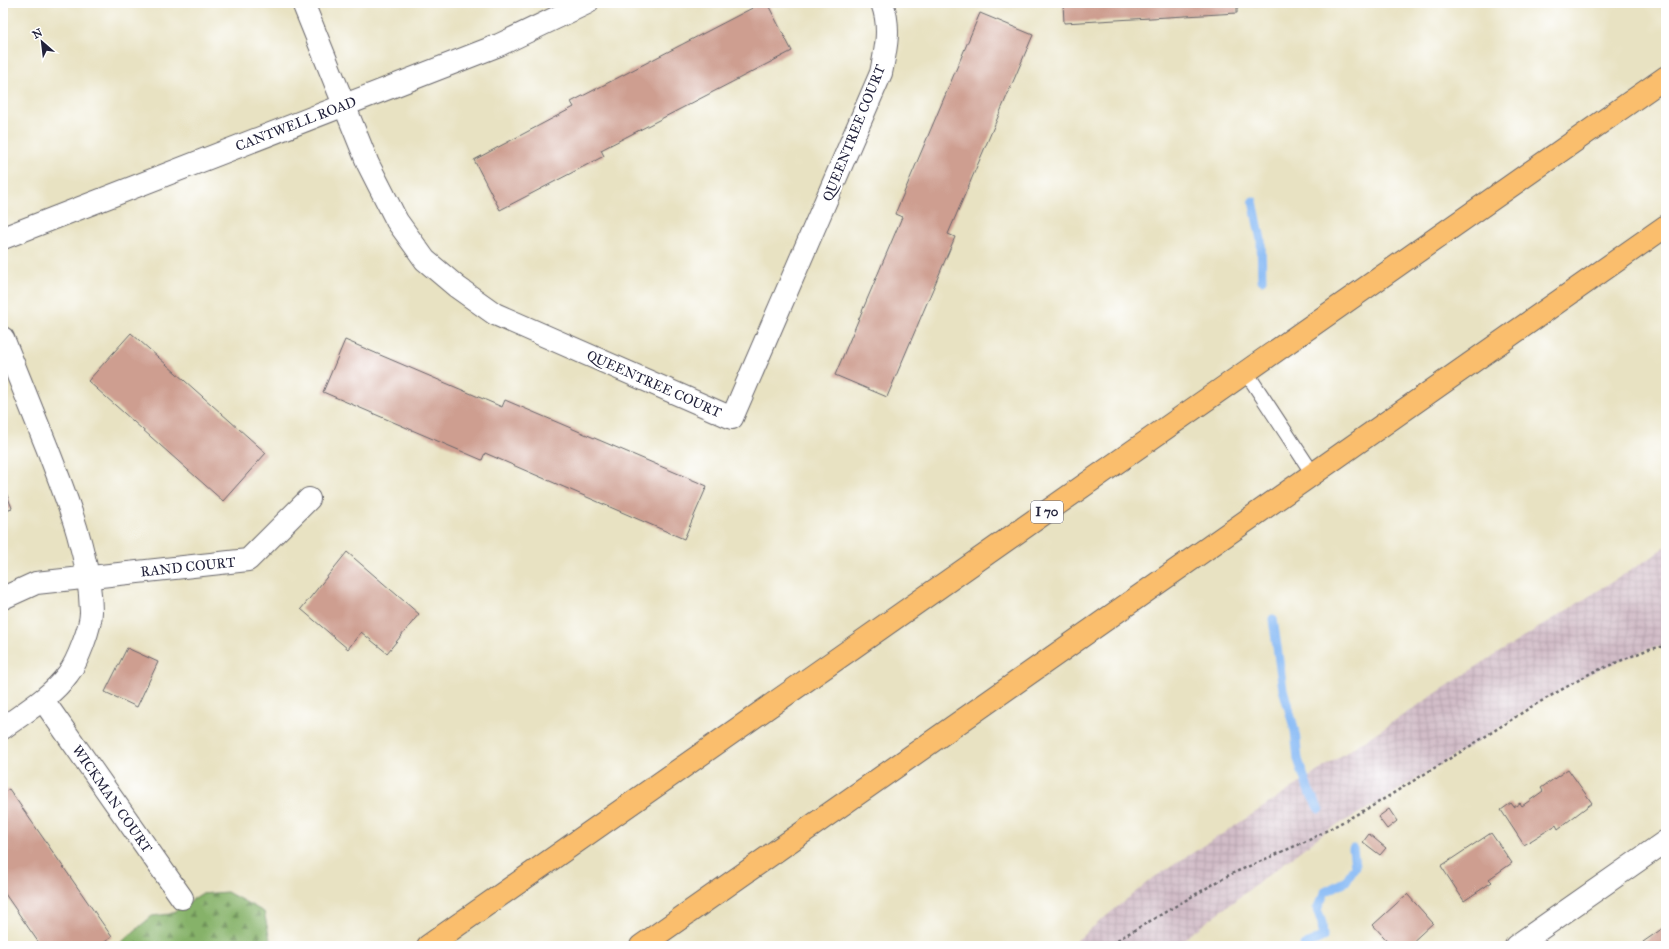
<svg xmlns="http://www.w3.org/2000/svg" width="1669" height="949" font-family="'IM FELL Great Primer',serif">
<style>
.industrial{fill:url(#industrial-grid)}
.forest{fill:url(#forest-firs);stroke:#546a52}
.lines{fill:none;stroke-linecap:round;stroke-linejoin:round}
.stream{stroke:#87baf5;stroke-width:9}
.building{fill:#ce9e90}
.lane-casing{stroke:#67656a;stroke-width:16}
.street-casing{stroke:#67656a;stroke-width:24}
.highway-casing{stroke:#67656a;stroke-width:24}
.path{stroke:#67656a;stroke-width:2.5;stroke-dasharray:3 3;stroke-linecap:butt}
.lane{stroke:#fff;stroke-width:14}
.street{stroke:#fff;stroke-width:22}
.highway{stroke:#fabe6d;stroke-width:22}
.labels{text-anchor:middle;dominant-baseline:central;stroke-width:4;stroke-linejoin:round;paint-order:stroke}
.shield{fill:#fff;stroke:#646476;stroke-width:1}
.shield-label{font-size:13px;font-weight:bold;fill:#22223b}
.street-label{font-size:14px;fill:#22223b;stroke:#fff}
</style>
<defs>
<pattern id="industrial-grid" width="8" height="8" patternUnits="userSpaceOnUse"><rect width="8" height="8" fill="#d2bdc8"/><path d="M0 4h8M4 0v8" fill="none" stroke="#b4a2ad"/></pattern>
<pattern id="forest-firs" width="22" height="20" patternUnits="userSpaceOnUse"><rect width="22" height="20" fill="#86b269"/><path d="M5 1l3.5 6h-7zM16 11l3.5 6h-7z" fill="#6d9058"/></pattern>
</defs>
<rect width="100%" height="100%" fill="#fff"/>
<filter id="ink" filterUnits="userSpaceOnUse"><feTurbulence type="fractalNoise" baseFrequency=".025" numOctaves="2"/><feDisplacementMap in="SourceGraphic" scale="8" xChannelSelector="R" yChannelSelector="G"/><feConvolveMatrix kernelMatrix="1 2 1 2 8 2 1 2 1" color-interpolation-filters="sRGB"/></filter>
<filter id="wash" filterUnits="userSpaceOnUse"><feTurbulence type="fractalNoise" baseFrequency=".012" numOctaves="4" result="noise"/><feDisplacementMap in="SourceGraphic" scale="16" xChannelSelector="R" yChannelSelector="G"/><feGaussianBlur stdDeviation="0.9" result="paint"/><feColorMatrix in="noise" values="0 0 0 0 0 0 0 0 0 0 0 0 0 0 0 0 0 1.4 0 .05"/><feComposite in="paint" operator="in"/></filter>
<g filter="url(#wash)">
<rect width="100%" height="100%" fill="#e8e2c2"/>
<path class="industrial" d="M1666 546V646L1649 649 1591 673 1531 707 1475 743 1374 805 1325 832 1175 946H1070L1150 880 1230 829 1479 665 1655 555Z"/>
<path class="forest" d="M227 892 264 912 270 939 267 946H117L152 916 170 914 201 894Z"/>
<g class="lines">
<g class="stream">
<path d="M1253 201 1261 240 1262 280"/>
<path d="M1273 619 1283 689 1295 731 1298 759 1308 789 1319 809"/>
<path d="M1304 946 1323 937 1322 923 1317 909 1325 892 1346 881 1355 866 1353 849"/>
</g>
</g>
<g id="blocks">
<g class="building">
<path d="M762 3H767L792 51 601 150 604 156 500 210 474 160 574 107 571 102Z"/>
<path d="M1063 3H1291V4L1237 7V13L1064 23Z"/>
<path d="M980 13 1033 35 948 234 955 237 887 397 835 375 902 217 895 214Z"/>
<path d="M131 333 266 453 223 501 88 381Z"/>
<path d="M345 340 502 407 505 400 707 486 684 539 485 453 482 460 323 392Z"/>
<path d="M3 485 12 508 3 511Z"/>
<path d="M347 552 419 614 387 653 361 632 348 649 301 609Z"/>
<path d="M127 648 158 662 137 707 105 692Z"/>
<path d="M1568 769 1592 803 1558 829 1556 825 1524 845 1501 810 1511 803 1514 807 1520 803 1522 806 1543 791 1541 788Z"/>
<path d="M9 789 112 937 99 946H41L3 891V793Z"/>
<path d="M1389 809 1397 821 1387 829 1378 817Z"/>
<path d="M1491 833 1512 863 1489 879 1492 882 1464 901 1441 866Z"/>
<path d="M1369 834 1386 848 1380 855 1363 842Z"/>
<path d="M1407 894 1433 923 1408 946H1392L1373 925Z"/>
<path d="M1666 926V946H1645L1643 942Z"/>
</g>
</g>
</g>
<g filter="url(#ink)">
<use href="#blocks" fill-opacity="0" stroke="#67656a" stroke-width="1"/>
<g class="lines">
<g class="lane-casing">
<path id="lane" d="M1246 372 1313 474"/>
</g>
<g class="street-casing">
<g id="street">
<path d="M303 3 368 164 397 221 425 260 457 287 495 314 732 418 881 73C886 49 891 27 882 3"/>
<path d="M3 238 499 45 587 3"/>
<path d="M3 338C18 375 33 412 48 450 68 502 90 556 91 612 91 627 77 663 68 674 51 697 25 712 3 728"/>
<path d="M3 598 36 583 248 560 309 499"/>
<path d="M43 700 182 898"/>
<path d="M1516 946 1666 841"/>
</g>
</g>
<g class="highway-casing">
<g id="highway">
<path d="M428 946 1666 77"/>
<path d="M641 946 1666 226"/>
</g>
</g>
<path class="path" d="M1107 946 1229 875 1309 840 1374 805 1475 743 1531 707 1591 673 1649 649 1666 646"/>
<use href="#lane" class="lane"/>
<use href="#street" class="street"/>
<use href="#highway" class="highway"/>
</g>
</g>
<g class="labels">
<rect class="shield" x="1031" y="501" width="32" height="22" rx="3"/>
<g class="shield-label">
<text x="1047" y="512">I 70</text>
</g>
<g class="street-label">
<text transform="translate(296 124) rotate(-21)">CANTWELL ROAD</text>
<text transform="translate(854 133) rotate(-68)">QUEENTREE COURT</text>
<text transform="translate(654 384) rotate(24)">QUEENTREE COURT</text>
<text transform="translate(188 567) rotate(-6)">RAND COURT</text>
<text transform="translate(112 799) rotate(55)">WICKMAN COURT</text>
</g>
</g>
<rect width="1669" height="949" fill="none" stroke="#fff" stroke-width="16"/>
<g transform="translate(42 42) rotate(332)" stroke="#ffffff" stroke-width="3" paint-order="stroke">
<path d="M0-3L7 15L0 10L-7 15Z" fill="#22223b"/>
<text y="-6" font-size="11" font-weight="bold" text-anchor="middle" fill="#22223b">N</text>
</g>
</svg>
